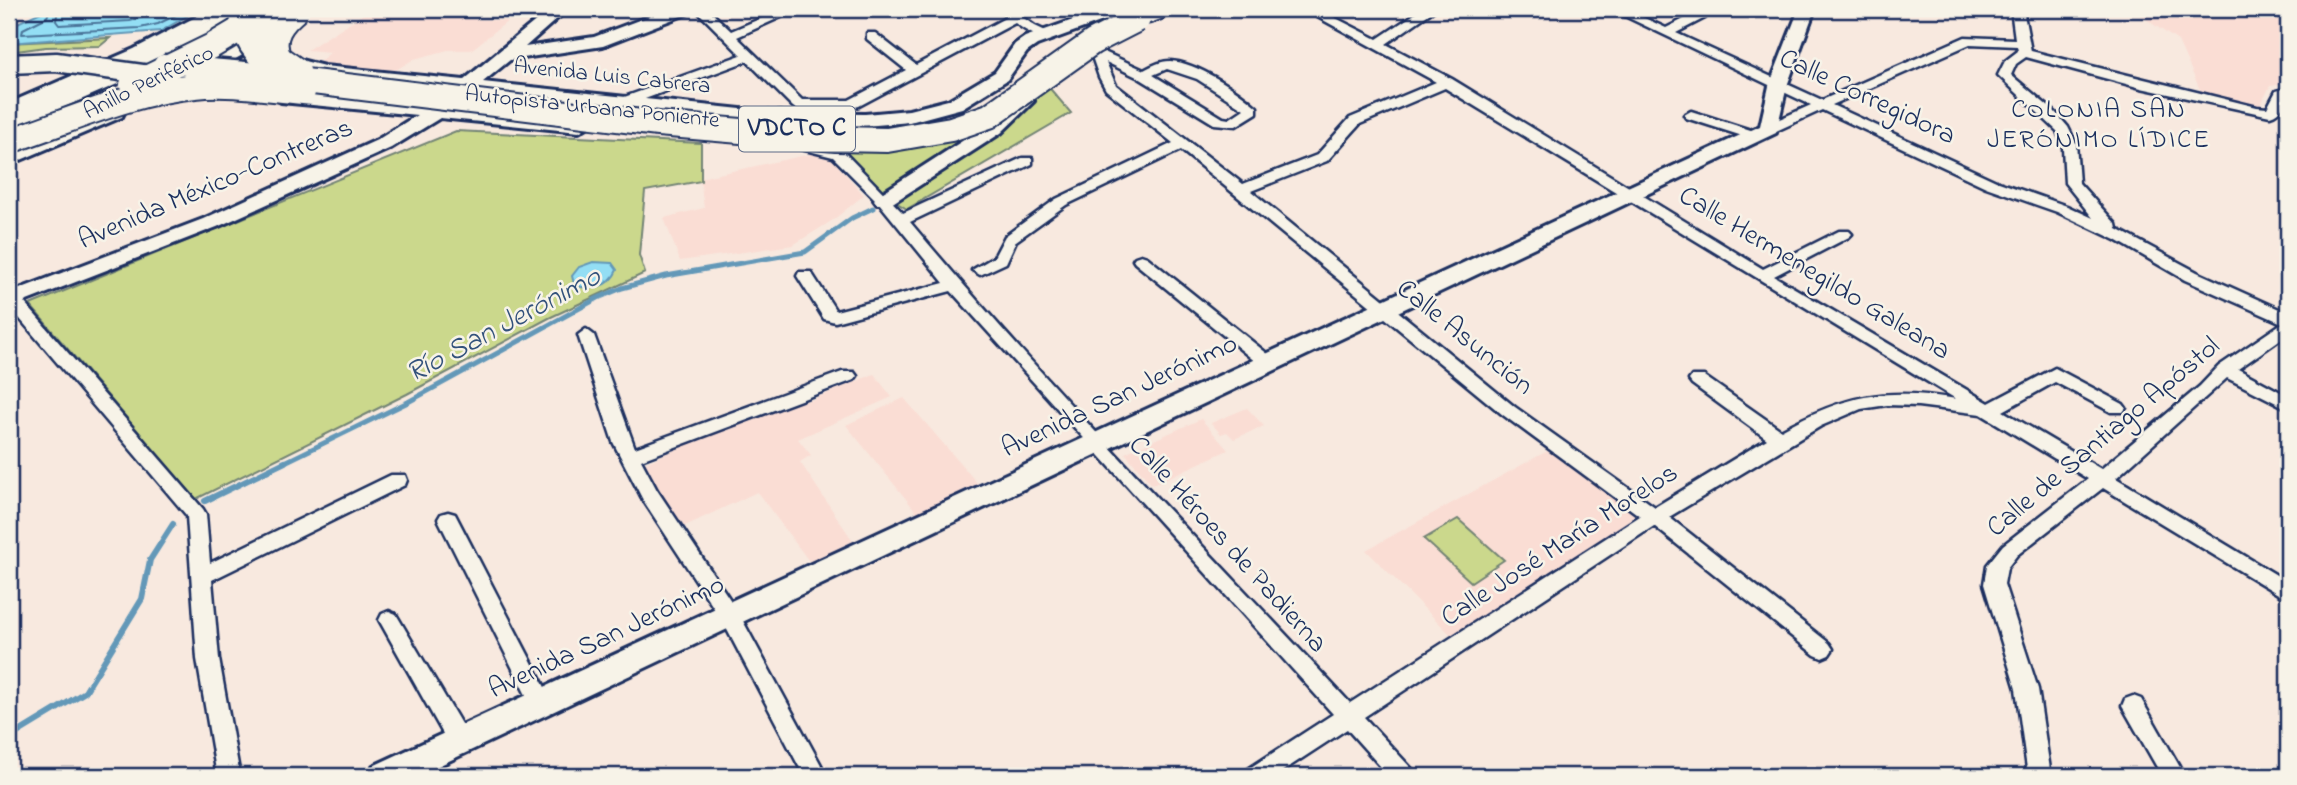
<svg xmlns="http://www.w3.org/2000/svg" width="2297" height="785" font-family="'Indie Flower',sans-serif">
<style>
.built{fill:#faddd4}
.green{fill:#cbd88c;stroke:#738475;stroke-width:2}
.water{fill:#93def4;stroke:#6398b8;stroke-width:2}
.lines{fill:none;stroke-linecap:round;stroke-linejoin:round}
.shore{stroke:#4b759a;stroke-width:2}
.stream-far1{stroke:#6398b8;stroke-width:5}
.stream{stroke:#6398b8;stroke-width:6}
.street-casing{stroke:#1b2f5e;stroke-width:5}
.secondary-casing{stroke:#1b2f5e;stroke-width:6}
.highway-casing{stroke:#1b2f5e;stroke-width:5}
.street{fill:#f7f3e8;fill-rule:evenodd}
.secondary{fill:#f7f3e8;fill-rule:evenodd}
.highway{fill:#f7f3e8;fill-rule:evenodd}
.secondary-bridge-casing{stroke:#1b2f5e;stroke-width:23;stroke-linecap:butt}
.highway-bridge-casing{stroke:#1b2f5e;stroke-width:28;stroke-linecap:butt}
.secondary-bridge{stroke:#f7f3e8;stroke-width:18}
.highway-bridge{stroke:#f7f3e8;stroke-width:24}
.labels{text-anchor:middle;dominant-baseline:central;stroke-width:5;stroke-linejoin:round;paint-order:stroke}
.far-street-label{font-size:23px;fill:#1b2f5e;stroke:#f7f3e8}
.far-quarter-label{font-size:26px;letter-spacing:2px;fill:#1b2f5e;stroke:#f7f3e8}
.shield{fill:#f7f3e8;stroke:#5d6a87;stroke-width:2}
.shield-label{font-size:26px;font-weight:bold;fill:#1b2f5e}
.street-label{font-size:28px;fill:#1b2f5e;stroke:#f7f3e8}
.water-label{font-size:30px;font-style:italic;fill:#33527c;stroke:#f7f3e8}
</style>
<rect width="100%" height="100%" fill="#f8e9df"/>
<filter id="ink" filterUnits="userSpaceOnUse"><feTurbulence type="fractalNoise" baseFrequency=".0143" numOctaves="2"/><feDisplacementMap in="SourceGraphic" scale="14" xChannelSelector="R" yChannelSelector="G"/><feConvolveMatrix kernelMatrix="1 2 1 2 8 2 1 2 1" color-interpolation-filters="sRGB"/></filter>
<g filter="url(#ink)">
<g class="built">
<path d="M2131 9H2288V77L2284 84 2270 86 2260 106 2202 94 2178 41Z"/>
<path d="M365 13 508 21 471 50H448L414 59 391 73 313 67 331 52 307 50Z"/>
<path d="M825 151 864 195 833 220 793 245 680 261 664 218 704 208 700 178Z"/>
<path d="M874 374 892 397 798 439 811 455 800 462 855 544 812 565 757 492 683 527 641 465 762 410 811 400Z"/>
<path d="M904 398 978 484 919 515 846 425Z"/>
<path d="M1247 408 1264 426 1234 439 1227 432 1221 434 1211 423Z"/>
<path d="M1201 419 1228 450 1152 485 1125 453Z"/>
<path d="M1551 449 1640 519 1452 636 1366 550Z"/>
</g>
<g class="green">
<path d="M110 38 100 46 46 47 9 52V43Z"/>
<path d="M1046 84 1071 113 907 209 889 198 839 154 814 148 885 147Z"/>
<path d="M456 131 701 143V181L645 191 639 255 645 273 549 318 407 394 196 499 30 305Z"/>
<path d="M1458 519 1504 560 1471 582 1424 539Z"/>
</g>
<g class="water">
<path d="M47 9H199L161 31 9 43V27Z"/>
<path d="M593 262 612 263 617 270C610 287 589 292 574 284L572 276 579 267Z"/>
</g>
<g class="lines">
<g class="shore">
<path d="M50 9 47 17 23 29 22 34 140 28 158 24 188 9"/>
<path d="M58 9 56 21 59 25 130 21 169 9"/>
</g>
<path class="stream-far1" d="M281 464 408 402 598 298 622 288 666 276 805 252 852 218 873 208"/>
<g class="stream">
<path d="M205 501 285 462"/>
<path d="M9 738 85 692 142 599 150 560 173 524"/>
</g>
<g class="street-casing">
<g id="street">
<path d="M695 9H708L731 31 783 9H799L737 37 802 100H849L906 70 867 39V33H875L916 65 1007 17 998 9H1011L1035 26 1052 34C1041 42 1025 30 1015 23L859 106 843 110 811 109 814 112 807 116 793 107 747 61 626 106H616V100L741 55Z"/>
<path d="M1303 9H1318L1377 39 1422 9H1436L1386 44 1452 79 1763 269 1839 231H1849L1852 234 1849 237 1774 276 1989 403 2055 368 2123 404 2126 408 2123 412H2111L2055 382 2003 411 2101 469 2200 386 2219 366 2282 323 2185 280 2116 240 2057 212 1986 187 1822 110 1774 132H1764V126L1811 105 1610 9H1625L1666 28 1694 14 1690 9H1702L1707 15 1705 18 1676 33 1822 100 1965 37 2015 39 2011 9H2023L2031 51 2257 107 2267 108 2276 91 2288 88C2288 99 2282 113 2270 116L2141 88 2026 57 2016 64 2011 75 2055 112 2068 127 2076 143 2079 183 2116 224 2117 229 2197 272 2288 313V334L2238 369 2288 396V409L2227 378 2116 478 2288 582V600L2103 488 2017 555 2007 568 2004 584 2038 689 2051 776H2028L2016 689 1984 584 1987 565 2003 545 2088 479 1981 414 1918 406 1887 405 1861 409 1821 426 1669 517 1829 643 1833 649 1829 655 1822 658 1815 655 1654 526 1364 717 1412 769 1415 776H1389L1347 729 1275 776H1245L1248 769 1333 714 951 291 835 322 824 319 797 276 799 272H811L836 311 944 283 879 203 833 157 801 149 799 146 806 142 843 151 903 213 1022 158H1032V164L910 222C1049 388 1202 544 1350 703L1640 516 1503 415 1181 150 1066 205 1016 241 1006 263 980 275 972 270 994 257 1005 236 1056 199 1173 143 1106 90 1099 77 1089 48 1091 45H1099L1102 51 1144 70C1151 66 1161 61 1170 61 1196 62 1238 90 1257 107V113L1236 126 1214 124 1139 78 1106 62 1116 85 1243 184 1317 155 1350 118 1436 82ZM1970 44 2017 46 2018 51 2005 61 1998 75 2057 131 2063 148 2065 183 2093 218 2067 206 1996 181 1832 105ZM1167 69 1197 79 1244 109 1229 119 1223 118 1153 75ZM1445 88 1956 399C1886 387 1844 395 1781 430L1704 376H1692L1689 380 1692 384 1767 439 1655 507 1515 407 1251 191 1327 161 1360 124Z"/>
<path d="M1786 9H1804L1812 13 1806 17Z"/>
<path d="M1691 111 1760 133 1762 136 1755 140 1686 118 1684 115Z"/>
<path d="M1141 255 1147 257 1274 359 1277 363 1274 367H1262L1135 263 1133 260 1135 257Z"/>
<path d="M12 294 18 295 203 509 206 514 210 563 391 475H405L407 480 405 485 212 580 219 659 240 776H217L197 659 187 516 9 306V295Z"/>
<path d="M586 329 594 335 635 448 842 372H854L857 376 854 380 641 460 657 490 737 610 827 776H804L723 622 643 500 613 442 578 335Z"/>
<path d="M448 512 455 514 549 695 552 702 549 709 541 712 533 709 438 519 441 514Z"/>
<path d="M389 611 396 614 467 734 470 741 467 748 459 751 451 748 379 620 382 614Z"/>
<path d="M2133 696 2141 699 2185 776H2162L2122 706 2125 699Z"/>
</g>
</g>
<g class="secondary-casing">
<g id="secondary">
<path d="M211 9H231L146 57 9 116V103L134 49Z"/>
<path d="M550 9H568L525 47 594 37 668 9H691L689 13 603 46 510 60 483 82 780 113 865 114 909 110 948 100 995 72 1015 44 1025 37 1104 9H1127L1125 13 1037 45 1027 52 1007 80 962 108 910 122 865 126 780 125 472 92 453 108 579 120 589 126 579 132 440 118 391 148 217 227 9 308V293L203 219 377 140 417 115 281 102 272 96 274 92 281 90 433 106 452 90 324 76 271 63 268 59 271 55 277 54 324 66 464 80Z"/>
<path d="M1799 9H1815L1787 86 1776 133 417 776H368L373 766 1760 126 1769 86Z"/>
<path d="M270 28 276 29 279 33 276 37 200 78 194 79 185 74 188 70Z"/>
<path d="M1025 95 1034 101 1001 133 891 204H877L874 200 877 196 987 125 1018 97Z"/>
<path d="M115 107 122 109 124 113 122 117 9 165V152Z"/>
</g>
</g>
<g class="highway-casing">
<g id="highway">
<path d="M232 9H259L256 14 152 69 9 131V115L136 59Z"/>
<path d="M1145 9H1175C1167 19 1143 27 1130 24L1127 19 1130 14Z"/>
<path d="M780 112 807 118 810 123 807 128 798 130 771 124 768 119 771 114Z"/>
</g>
</g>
<use href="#street" class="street"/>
<use href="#secondary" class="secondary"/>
<use href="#highway" class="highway"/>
<g class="secondary-bridge-casing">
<g id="secondary-bridge">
<path d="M271 62 264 52 261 37 268 26 292 9"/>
<path d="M9 64 56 62 164 77"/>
<path d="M163 64 294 75"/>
</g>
</g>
<g class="highway-bridge-casing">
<g id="highway-bridge">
<path d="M248 9 242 24C252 56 273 72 305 81L658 124 836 139 887 140 951 129 989 116 1093 42 1138 19"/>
<path d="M298 9C282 22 269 37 279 58L298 71"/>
<path d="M132 85 212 46 259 18"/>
<path d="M9 141C70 121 131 92 195 86 231 82 267 89 303 92"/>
</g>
</g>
<use href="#secondary-bridge" class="secondary-bridge"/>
<use href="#highway-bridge" class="highway-bridge"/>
</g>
</g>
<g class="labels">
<g class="far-street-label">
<text transform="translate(612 77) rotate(6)">Avenida Luis Cabrera</text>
<text transform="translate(149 83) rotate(-26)">Anillo Periférico</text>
<text transform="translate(592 108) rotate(6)">Autopista Urbana Poniente</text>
</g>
<g class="far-quarter-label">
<text x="2099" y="111">COLONIA SAN<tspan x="2099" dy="30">JERÓNIMO LÍDICE</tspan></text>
</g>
<rect class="shield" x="739" y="106.5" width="116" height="45" rx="5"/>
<g class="shield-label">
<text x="797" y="129">VDCTO C</text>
</g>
<g class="street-label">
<text transform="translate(1867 98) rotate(25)">Calle Corregidora</text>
<text transform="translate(216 185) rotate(-23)">Avenida México-Contreras</text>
<text transform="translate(1814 274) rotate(31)">Calle Hermenegildo Galeana</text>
<text transform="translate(1464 338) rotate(39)">Calle Asunción</text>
<text transform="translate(1120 397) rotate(-25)">Avenida San Jerónimo</text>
<text transform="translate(2104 438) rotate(-40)">Calle de Santiago Apóstol</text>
<text transform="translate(1227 545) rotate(48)">Calle Héroes de Padierna</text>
<text transform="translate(1560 546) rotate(-33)">Calle José María Morelos</text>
<text transform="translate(607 638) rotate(-25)">Avenida San Jerónimo</text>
</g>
<g class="water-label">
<text transform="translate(504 326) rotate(-28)">Río San Jerónimo</text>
</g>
</g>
<rect width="2297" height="785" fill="none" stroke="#f7f3e8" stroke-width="35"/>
<rect x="18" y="18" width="2262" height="750" fill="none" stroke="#1b2f5e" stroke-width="2.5" filter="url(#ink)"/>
</svg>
